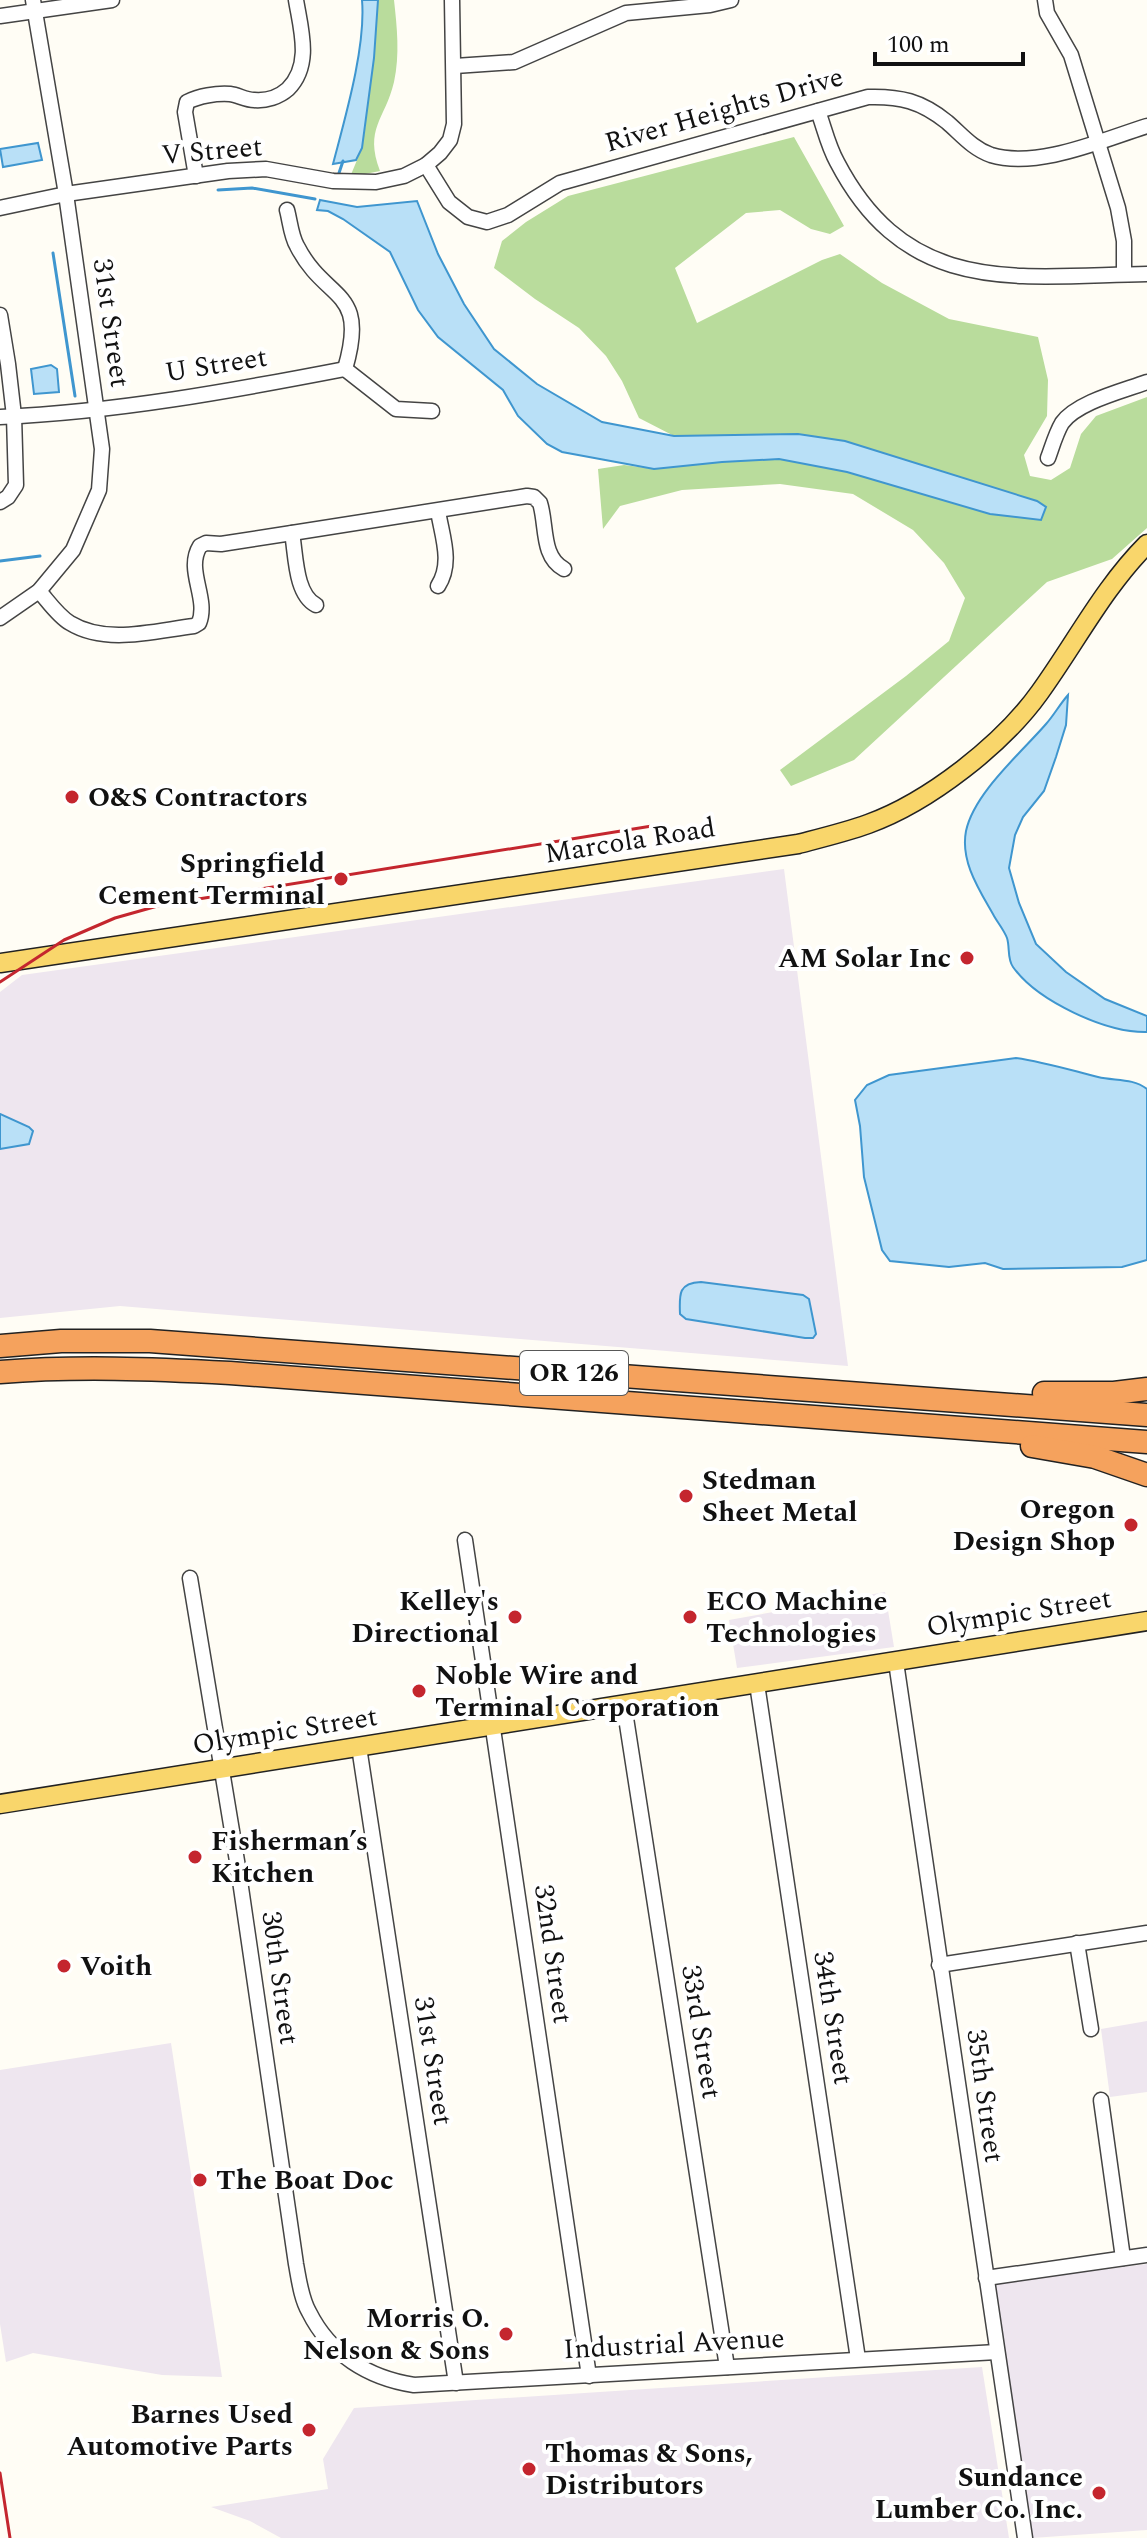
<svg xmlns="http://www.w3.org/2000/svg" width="1147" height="2538" font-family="Spectral,serif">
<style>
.industrial{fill:#eee6ef}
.forest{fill:#b9dc9c}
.water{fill:#b9e0f7;stroke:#3f96cf;stroke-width:2}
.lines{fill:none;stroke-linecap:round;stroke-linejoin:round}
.stream{stroke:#3f96cf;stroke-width:3}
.minor-casing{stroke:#444;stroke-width:17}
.major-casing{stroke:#222;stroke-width:21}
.highway-casing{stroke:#222;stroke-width:25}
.minor{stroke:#fff;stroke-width:14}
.major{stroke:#f9d66b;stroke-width:18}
.highway{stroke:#f5a25d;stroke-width:22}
.rail{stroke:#c4262e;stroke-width:3}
.poi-dot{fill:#c4262e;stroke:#fff;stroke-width:3}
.labels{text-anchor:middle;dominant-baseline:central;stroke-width:8;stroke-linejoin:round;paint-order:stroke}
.shield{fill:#fff;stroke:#585858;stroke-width:2}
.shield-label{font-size:26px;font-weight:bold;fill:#111}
.street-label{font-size:28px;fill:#111;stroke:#fff}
.poi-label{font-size:28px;font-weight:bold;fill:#111;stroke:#fff;text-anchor:start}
</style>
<rect width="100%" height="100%" fill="#fffdf5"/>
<g class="industrial">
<path d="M784 869 848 1366 120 1306 0 1318V992L22 975Z"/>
<path d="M885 1592 894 1647 737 1668 729 1620Z"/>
<path d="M1147 2021V2092L1110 2097 1101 2029Z"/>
<path d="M171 2043 222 2377 162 2375 33 2353 6 2362 0 2324V2070Z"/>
<path d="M1147 2264V2530L1032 2538 993 2283Z"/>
<path d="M982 2367 1009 2538H281L250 2521 211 2507 328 2489 323 2459 354 2408Z"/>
</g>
<g class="forest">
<path d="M378 0H394C397 27 400 55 394 82 385 120 364 128 380 171L350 177 362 148 365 129Z"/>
<path d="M794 137 844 226 830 234 811 229 780 210 746 213 675 268 697 323 822 260 840 254 882 283 949 319 1038 337 1048 380 1047 416 1024 455 1030 476 1051 480 1070 468 1081 434 1096 416 1147 397V528L1112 559 1047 582 854 760 791 786 780 770 906 676 949 641 965 598 944 563 913 530 853 494 780 484 682 490 620 506 603 529 598 469 624 465 654 469 722 462 779 459 847 472 798 434 674 436 639 418 622 381 606 356 579 328 535 299 494 268 502 241 526 222 568 196Z"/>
</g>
<g class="water">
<path d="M362 0H378L374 58 362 148 356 160 333 164C345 118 366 47 362 0Z"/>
<path d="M38 143 42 160 3 167 0 149Z"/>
<path d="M320 200 357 207 417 201 438 254 464 304 494 349 537 384 602 422 674 436 798 434 845 441 1037 501 1046 507 1041 520 990 514 847 472 779 459 722 462 654 469 562 452 547 444 518 416 503 390 438 337 418 310 390 252 343 219 328 211 317 210Z"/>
<path d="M51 365 57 369 59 392 34 394 31 369Z"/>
<path d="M1068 695 1066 725 1056 757 1044 791 1023 817 1015 835 1009 868 1019 903 1036 944 1066 972 1105 999 1147 1016V1032C1106 1033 1037 1001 1013 967 1007 959 1010 947 1007 938 1004 930 998 923 994 916 980 891 960 862 966 831 974 793 1021 753 1046 724 1054 715 1060 704 1068 695Z"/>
<path d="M1016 1058C1044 1062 1070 1070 1098 1077 1115 1081 1133 1078 1147 1089V1260L1122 1267 1003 1269 985 1263 949 1267 890 1261 882 1250 864 1177 860 1126 855 1100 867 1085 889 1075Z"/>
<path d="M0 1114 29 1127 33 1131 29 1144 0 1149Z"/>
<path d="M701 1282 803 1295 809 1299 816 1334 813 1338H805L686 1319 680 1314C679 1293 679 1283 701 1282Z"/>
</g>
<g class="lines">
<g class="stream">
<path d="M339 173 343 161"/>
<path d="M218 190 252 188 315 199"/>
<path d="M53 253 75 396"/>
<path d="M0 561 40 556"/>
</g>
<g class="minor-casing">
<g id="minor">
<path d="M1045 0 1047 13 1071 55 1118 208 1124 241V274"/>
<path d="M0 16 112 0"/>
<path d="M455 66 514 62 626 13 710 5 731 0"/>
<path d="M818 111C824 127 828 146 837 162 908 298 1017 276 1147 274"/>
<path d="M426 165 449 202 468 217 487 222 508 215 560 183 868 97C900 96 921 101 947 122 961 134 973 149 991 155 1038 169 1102 140 1147 126"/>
<path d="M196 176 185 112 187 102C199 96 216 93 230 94 238 95 246 100 254 100 266 101 279 97 288 89 312 65 301 30 296 0"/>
<path d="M0 208 66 194 228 171 266 169 333 181 376 182 404 176 426 165 440 153 450 140 454 124 452 0"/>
<path d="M287 210C290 221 291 236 297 246 326 303 369 287 345 369"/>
<path d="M0 315 8 364 14 416 16 485 8 497 0 502"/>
<path d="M345 369 396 409 432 411"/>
<path d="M0 417C116 412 231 391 345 369"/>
<path d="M1048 458C1052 447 1056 433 1062 423 1077 402 1123 391 1147 382"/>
<path d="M292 533C296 555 295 594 316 605"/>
<path d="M438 586C453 563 442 536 438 511"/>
<path d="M39 591C48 601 58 616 70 623 106 645 154 631 194 626L199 623C209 598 185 570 200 546L206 543 221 544 292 533 527 496 534 497 540 503C547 525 541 557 564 569"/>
<path d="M0 618 39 591 73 550 99 490 102 449 66 194 33 0"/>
<path d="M465 1540 589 2376"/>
<path d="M190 1578 238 1867 296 2264C299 2280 301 2298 309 2312 330 2354 368 2378 414 2385L997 2352"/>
<path d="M896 1662 1025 2538"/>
<path d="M757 1684 858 2359"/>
<path d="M624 1705 727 2367"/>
<path d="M359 1747 456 2383"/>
<path d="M1077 1943 1091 2029"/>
<path d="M939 1965 1147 1933"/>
<path d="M1101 2100 1123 2258"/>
<path d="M986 2278 1147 2255"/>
</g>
</g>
<g class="major-casing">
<g id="major">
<path d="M0 963 798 844C821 838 846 832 868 824 929 802 1003 744 1040 692 1076 642 1104 587 1147 544"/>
<path d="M0 1804 1147 1621"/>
</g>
</g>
<g class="highway-casing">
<g id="highway">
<path d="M0 1346 61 1341H150L1147 1415"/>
<path d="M0 1372C77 1366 153 1369 230 1373L1147 1442"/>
<path d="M1044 1393H1114L1147 1389"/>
<path d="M1032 1446 1095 1457 1147 1475"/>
</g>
</g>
<use href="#minor" class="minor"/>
<use href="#major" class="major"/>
<use href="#highway" class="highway"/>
<g class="rail">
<path d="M0 982 64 940 115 918 161 905 658 825"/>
<path d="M0 2473 10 2538"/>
</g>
</g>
<g class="poi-dot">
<circle cx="72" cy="797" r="8"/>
<circle cx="341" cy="879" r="8"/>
<circle cx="967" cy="958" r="8"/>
<circle cx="686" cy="1496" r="8"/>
<circle cx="1131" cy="1525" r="8"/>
<circle cx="515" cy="1617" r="8"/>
<circle cx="690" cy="1617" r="8"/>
<circle cx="419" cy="1691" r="8"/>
<circle cx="195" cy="1857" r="8"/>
<circle cx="64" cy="1966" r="8"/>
<circle cx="200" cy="2180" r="8"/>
<circle cx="506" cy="2334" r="8"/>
<circle cx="309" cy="2430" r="8"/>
<circle cx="529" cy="2469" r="8"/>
<circle cx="1099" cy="2493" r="8"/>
</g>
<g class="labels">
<rect class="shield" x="520" y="1351" width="108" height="44" rx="6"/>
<g class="shield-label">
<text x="574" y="1373">OR 126</text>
</g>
<g class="street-label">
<text transform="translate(724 110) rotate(-16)">River Heights Drive</text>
<text transform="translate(212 151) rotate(-5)">V Street</text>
<text transform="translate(111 323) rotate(82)">31st Street</text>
<text transform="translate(216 365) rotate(-9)">U Street</text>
<text transform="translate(630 841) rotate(-9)">Marcola Road</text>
<text transform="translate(1019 1613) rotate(-9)">Olympic Street</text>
<text transform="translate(285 1731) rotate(-9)">Olympic Street</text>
<text transform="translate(553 1954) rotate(82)">32nd Street</text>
<text transform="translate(280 1978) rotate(82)">30th Street</text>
<text transform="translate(833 2018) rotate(81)">34th Street</text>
<text transform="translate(701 2032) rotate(81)">33rd Street</text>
<text transform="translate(433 2061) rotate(81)">31st Street</text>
<text transform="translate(985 2096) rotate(82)">35th Street</text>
<text transform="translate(674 2344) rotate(-3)">Industrial Avenue</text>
</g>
<g class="poi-label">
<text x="88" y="797">O&amp;S Contractors</text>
<text x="325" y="863" text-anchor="end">Springfield<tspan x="325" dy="32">Cement Terminal</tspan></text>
<text x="951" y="958" text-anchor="end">AM Solar Inc</text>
<text x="702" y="1480">Stedman<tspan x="702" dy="32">Sheet Metal</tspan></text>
<text x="1115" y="1509" text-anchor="end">Oregon<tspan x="1115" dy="32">Design Shop</tspan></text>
<text x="499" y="1601" text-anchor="end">Kelley's<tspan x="499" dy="32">Directional</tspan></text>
<text x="706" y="1601">ECO Machine<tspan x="706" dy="32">Technologies</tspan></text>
<text x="435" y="1675">Noble Wire and<tspan x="435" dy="32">Terminal Corporation</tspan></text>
<text x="211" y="1841">Fisherman’s<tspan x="211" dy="32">Kitchen</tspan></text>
<text x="80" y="1966">Voith</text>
<text x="216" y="2180">The Boat Doc</text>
<text x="490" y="2318" text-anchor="end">Morris O.<tspan x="490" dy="32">Nelson &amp; Sons</tspan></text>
<text x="293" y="2414" text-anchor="end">Barnes Used<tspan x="293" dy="32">Automotive Parts</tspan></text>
<text x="545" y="2453">Thomas &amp; Sons,<tspan x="545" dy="32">Distributors</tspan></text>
<text x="1083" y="2477" text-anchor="end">Sundance<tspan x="1083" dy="32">Lumber Co. Inc.</tspan></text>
</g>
</g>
<path d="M875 52v12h148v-12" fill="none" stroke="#111111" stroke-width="4"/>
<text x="887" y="52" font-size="24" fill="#111111" stroke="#ffffff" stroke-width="6" paint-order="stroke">100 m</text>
</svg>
